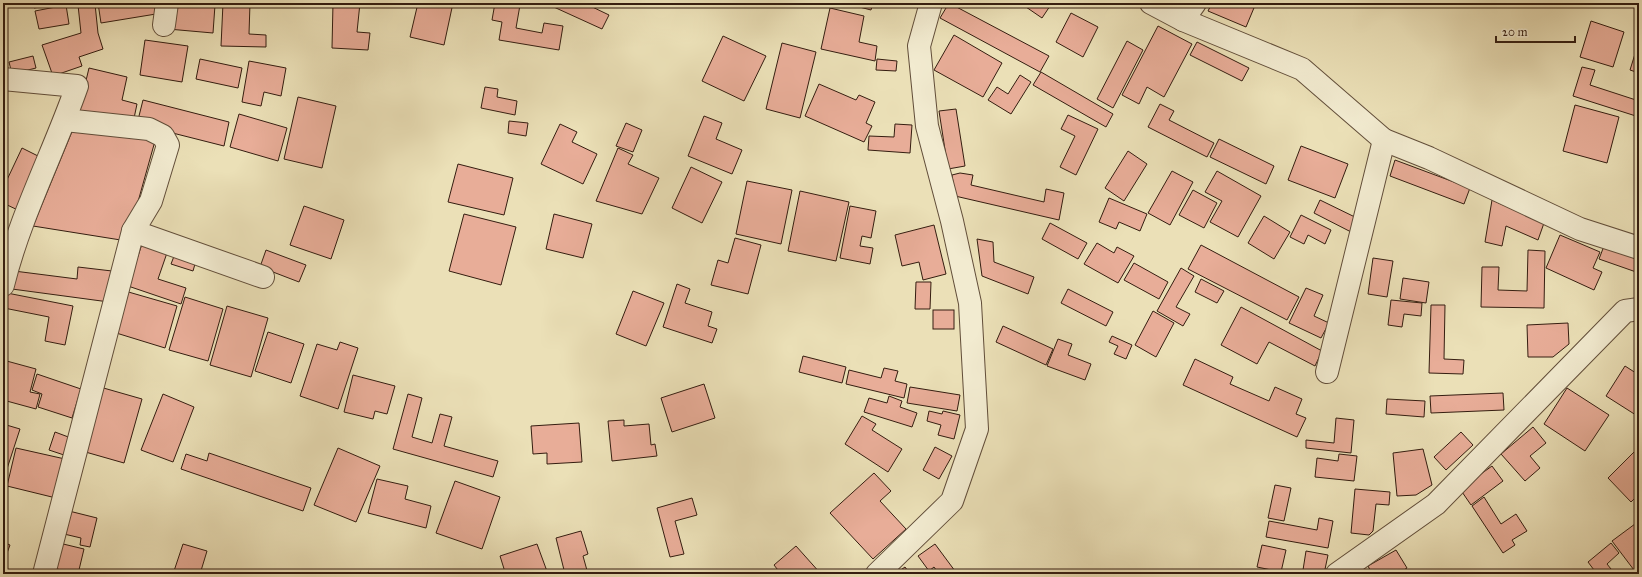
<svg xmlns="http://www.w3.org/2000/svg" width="1642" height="577" font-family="'IM FELL Great Primer',serif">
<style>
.building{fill:#e8ad98;stroke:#341d10}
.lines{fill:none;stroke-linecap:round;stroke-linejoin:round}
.minor-casing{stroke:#624e3a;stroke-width:24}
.minor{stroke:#f2ebd0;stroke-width:22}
</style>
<rect width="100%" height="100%" fill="#ebe0b7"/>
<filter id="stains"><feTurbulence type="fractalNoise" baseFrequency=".005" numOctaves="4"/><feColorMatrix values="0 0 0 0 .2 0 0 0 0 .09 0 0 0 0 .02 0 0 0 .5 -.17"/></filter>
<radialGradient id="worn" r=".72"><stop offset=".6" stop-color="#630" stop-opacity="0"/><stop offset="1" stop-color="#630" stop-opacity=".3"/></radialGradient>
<g class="building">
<path d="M33 3H64L34 8Z"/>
<path d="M98 3H154L156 14 101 23Z"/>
<path d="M170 3H195L215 5 213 33 168 29Z"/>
<path d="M223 3H250L249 34 266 35V47L221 46Z"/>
<path d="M333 3H360L357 32 370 33 368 50 332 48Z"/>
<path d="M418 3H453L444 45 410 37Z"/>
<path d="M495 3 520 5 516 28 542 33 544 23 563 26 559 50 499 40 502 22 492 20Z"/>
<path d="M545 3H584L609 15 602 29Z"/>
<path d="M645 3H657L655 7Z"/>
<path d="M844 3H873L871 10Z"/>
<path d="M949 3 1049 56 1040 72 940 18Z"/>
<path d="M1028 3H1052L1042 18 1026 7Z"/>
<path d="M1212 3H1256L1246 27 1208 11Z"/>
<path d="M95 4 98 33 103 49 79 57 82 66 53 76 42 45 81 33 78 5Z"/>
<path d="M66 5 69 24 39 29 35 11Z"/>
<path d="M830 8 864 16 859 42 877 46 875 61 821 49Z"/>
<path d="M1071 13 1098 27 1083 57 1056 42Z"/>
<path d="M1591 21 1624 32 1613 67 1580 57Z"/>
<path d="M1158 26 1192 44 1164 97 1147 87 1139 104 1122 95Z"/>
<path d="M954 35 1002 63 983 97 934 70Z"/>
<path d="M723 36 766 56 744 101 702 81Z"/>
<path d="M145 40 188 46 182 82 140 75Z"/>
<path d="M1127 41 1143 50 1113 108 1097 99Z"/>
<path d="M1639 41V73L1630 70Z"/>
<path d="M1197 42 1249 68 1242 81 1190 55Z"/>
<path d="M782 43 816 52 800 118 766 109Z"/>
<path d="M33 56 36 68 12 74 9 62Z"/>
<path d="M200 59 242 68 238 88 196 79Z"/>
<path d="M877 59 897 61 896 71 876 70Z"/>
<path d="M249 61 286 68 281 96 264 92 261 106 242 102Z"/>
<path d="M1582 67 1595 70 1590 85 1639 101V117L1573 96Z"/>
<path d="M89 68 127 77 122 100 137 104 133 123 79 110Z"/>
<path d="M1041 72 1113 114 1106 127 1033 85Z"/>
<path d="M1020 75 1031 82 1011 114 988 100 997 87 1008 94Z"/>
<path d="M819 84 856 100 859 95 875 102 866 123 872 126 864 142 805 116Z"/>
<path d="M485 87 498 89 497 97 517 101 515 115 481 108Z"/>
<path d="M298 97 336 106 322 168 284 159Z"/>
<path d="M143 100 229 122 224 146 137 124Z"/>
<path d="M1160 104 1174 111 1169 120 1214 143 1207 157 1148 127Z"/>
<path d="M1575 105 1619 117 1607 163 1563 151Z"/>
<path d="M956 109 965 166 948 169 939 111Z"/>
<path d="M239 114 287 128 278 161 230 147Z"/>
<path d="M1068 115 1098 129 1076 175 1060 167 1075 136 1061 129Z"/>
<path d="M704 116 722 123 716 139 742 150 732 174 688 156Z"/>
<path d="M509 121 528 123 526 136 508 133Z"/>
<path d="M626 123 642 130 633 152 616 146Z"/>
<path d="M560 124 577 132 572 142 597 154 583 184 541 164Z"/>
<path d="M895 124 912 125 910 153 868 150 869 136 894 137Z"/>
<path d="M73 129 155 141 127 241 33 226Z"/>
<path d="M1219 139 1274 166 1266 184 1210 157Z"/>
<path d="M1301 146 1348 164 1335 198 1288 180Z"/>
<path d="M22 148 46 160 22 212 3 203V183L5 184Z"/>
<path d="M618 148 633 155 628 164 659 178 642 214 596 201Z"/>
<path d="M1128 151 1147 164 1124 201 1105 188Z"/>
<path d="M1395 160 1470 188 1464 204 1390 176Z"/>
<path d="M458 164 513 178 504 215 448 202Z"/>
<path d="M691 167 722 182 702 223 672 208Z"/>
<path d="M1172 171 1193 182 1170 225 1148 213Z"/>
<path d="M1217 171 1261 196 1238 237 1210 222 1222 201 1205 192Z"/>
<path d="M960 173 973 175 971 185 1044 202 1046 189 1064 193 1059 220 955 196 952 175Z"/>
<path d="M747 181 792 190 781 244 736 234Z"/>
<path d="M1193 190 1217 203 1204 228 1179 215Z"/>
<path d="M800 191 849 202 836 261 788 251Z"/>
<path d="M1639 193V209L1636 208Z"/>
<path d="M1109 198 1147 214 1140 231 1119 222 1116 229 1099 222Z"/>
<path d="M1320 200 1361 220 1355 234 1314 213Z"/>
<path d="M1492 200 1544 223 1538 240 1506 226 1502 246 1485 242Z"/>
<path d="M304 206 344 220 331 259 290 245Z"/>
<path d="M850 206 876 211 871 238 862 236 860 246 873 248 870 264 840 258Z"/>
<path d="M464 214 516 227 501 285 449 271Z"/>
<path d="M554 214 592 224 583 258 546 249Z"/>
<path d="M1301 215 1331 230 1325 244 1308 235 1304 244 1290 237Z"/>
<path d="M1264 216 1290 232 1274 259 1248 243Z"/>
<path d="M1050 223 1087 243 1078 259 1042 239Z"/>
<path d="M934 225 946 274 923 280 919 262 902 266 895 235Z"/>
<path d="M1560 235 1600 252 1593 268 1602 272 1594 290 1546 268Z"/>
<path d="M735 238 761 245 748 294 711 285 718 260 728 263Z"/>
<path d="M977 239 993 242 994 262 1034 277 1028 294 982 276Z"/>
<path d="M143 241 168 250 158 279 186 288 181 304 128 286Z"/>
<path d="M1097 243 1114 253 1117 247 1134 256 1118 283 1084 264Z"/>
<path d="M1201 245 1299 297 1287 320 1188 269Z"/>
<path d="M1604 246 1639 258V273L1599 259Z"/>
<path d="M266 250 306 265 299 282 260 267Z"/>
<path d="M1528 250 1545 251 1544 308 1481 307 1482 267H1499L1498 290 1527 291Z"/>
<path d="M176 251 197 257 193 271 171 264Z"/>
<path d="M1373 258 1393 261 1387 297 1368 294Z"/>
<path d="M1134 263 1168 282 1159 299 1124 280Z"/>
<path d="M78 267 112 271 109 302 12 289 14 271 77 279Z"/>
<path d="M1181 268 1194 276 1176 307 1190 314 1183 326 1157 311Z"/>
<path d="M1403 278 1429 282 1426 303 1400 299Z"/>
<path d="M1201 279 1224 291 1217 303 1195 292Z"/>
<path d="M916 282H931L930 309H915Z"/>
<path d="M677 284 690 289 685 303 712 312 708 326 717 329 712 343 663 327Z"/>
<path d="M1306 288 1323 295 1314 316 1329 323 1321 338 1289 323Z"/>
<path d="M1068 289 1113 312 1106 326 1061 303Z"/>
<path d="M125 291 177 306 165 348 113 332Z"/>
<path d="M633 291 664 303 646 346 616 334Z"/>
<path d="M7 293 73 306 65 345 45 341 49 317 4 308Z"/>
<path d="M185 297 223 309 208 361 169 350Z"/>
<path d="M1391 300 1422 303 1421 316 1404 314 1402 327 1388 325Z"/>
<path d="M1431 305H1445L1444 359 1464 360 1463 374 1429 373Z"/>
<path d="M227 306 268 318 251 377 210 365Z"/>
<path d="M1241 307 1322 351 1315 366 1269 342 1257 364 1221 345Z"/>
<rect x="933" y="310" width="21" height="19"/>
<path d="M1153 311 1174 323 1156 357 1135 345Z"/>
<path d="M1568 323 1569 344 1553 357H1528L1527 325Z"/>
<path d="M1003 326 1053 349 1046 365 996 342Z"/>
<path d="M268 332 304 344 291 383 255 371Z"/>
<path d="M1112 336 1132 345 1126 359 1114 354 1118 346 1109 342Z"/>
<path d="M1058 339 1072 344 1068 355 1091 364 1085 380 1047 366Z"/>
<path d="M340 342 358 348 338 409 300 396 317 344 337 350Z"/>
<path d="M803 356 846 367 842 383 799 372Z"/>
<path d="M1195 359 1233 377 1230 384 1269 401 1275 387 1302 399 1296 414 1306 418 1297 437 1183 385Z"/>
<path d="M3 360 36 369 30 392 40 394 36 409 3 400Z"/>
<path d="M1625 366 1639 375V417L1606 396Z"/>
<path d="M884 368 898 371 895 381 907 384 904 398 846 384 849 370 881 378Z"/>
<path d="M37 374 81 389 72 418 38 407 42 394 32 390Z"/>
<path d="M353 375 395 386 387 414 375 411 373 419 344 412Z"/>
<path d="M704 384 715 418 672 432 661 398Z"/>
<path d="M100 387 142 399 124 463 82 451Z"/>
<path d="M910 387 960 395 957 411 907 403Z"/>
<path d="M1567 388 1609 415 1585 451 1544 424Z"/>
<path d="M1503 393 1504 410 1431 413 1430 396Z"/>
<path d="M163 394 194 407 173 462 141 450Z"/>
<path d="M408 394 422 398 412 437 432 443 440 414 452 417 444 446 498 461 493 477 393 449Z"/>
<path d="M889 396 902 401 900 407 917 413 912 427 864 412 869 398 887 403Z"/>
<path d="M1387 399 1425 401 1424 417 1386 414Z"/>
<path d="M929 411 942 414 943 411 960 415 954 439 938 435 941 425 927 421Z"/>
<path d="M862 416 876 424 872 430 902 449 888 472 845 444Z"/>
<path d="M1336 418 1354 420 1351 453 1306 448V440L1334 443Z"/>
<path d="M624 420V426L649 424 651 445 655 444 657 456 612 461 608 421Z"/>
<path d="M579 423 582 462 547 464V453L533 454 531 426Z"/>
<path d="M3 424 20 429 3 481Z"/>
<path d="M1533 427 1546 443 1530 456 1540 468 1525 481 1501 454Z"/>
<path d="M55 432 71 438 64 455 49 450Z"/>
<path d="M1461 432 1473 445 1446 470 1434 457Z"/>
<path d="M935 447 952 456 939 479 923 470Z"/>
<path d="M1639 447V494L1631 502 1608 478Z"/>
<path d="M16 448 65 459 56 498 7 486Z"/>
<path d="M338 448 380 466 356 522 314 505Z"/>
<path d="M1423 449 1432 485 1416 495 1397 496 1393 453Z"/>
<path d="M209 453 311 488 303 511 181 469 186 454 207 461Z"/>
<path d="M1339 454 1357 456 1354 481 1315 477 1317 458 1338 461Z"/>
<path d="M1492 466 1503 481 1471 505 1460 489Z"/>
<path d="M874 473 891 491 880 501 906 529 873 559 830 513Z"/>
<path d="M377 479 408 486 405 499 431 506 426 528 368 513Z"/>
<path d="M455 481 500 497 482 549 436 533Z"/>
<path d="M1275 485 1291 488 1284 521 1268 518Z"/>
<path d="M1355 489 1390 492 1389 505 1376 504 1373 531 1369 535 1351 533Z"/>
<path d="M1484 497 1501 524 1516 514 1527 531 1512 540 1515 545 1503 553 1472 506Z"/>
<path d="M692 498 697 515 675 521 684 554 670 557 657 508Z"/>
<path d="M69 511 97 518 90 547 80 545 81 538 64 534Z"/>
<path d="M1319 518 1333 521 1328 548 1266 537 1269 521 1317 530Z"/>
<path d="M1639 521V574H1637L1612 541Z"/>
<path d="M581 531 588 554 583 556 588 574H565L556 538Z"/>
<path d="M3 542 10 545 3 564Z"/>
<path d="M59 543 84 549 78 574 53 568Z"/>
<path d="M1611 543 1619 553 1607 564 1615 574H1597L1588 562Z"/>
<path d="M183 544 207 551 200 574H173Z"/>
<path d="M537 544 548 574H500L505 572 500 556Z"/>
<path d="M935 544 955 571 951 574H939L934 567 929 571 918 556Z"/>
<path d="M1262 545 1286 550 1281 572 1257 567Z"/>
<path d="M796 546 821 574H781L774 565Z"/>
<path d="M1396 550 1407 568 1397 574H1372L1368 566Z"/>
<path d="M1306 551 1328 555 1324 574 1303 570Z"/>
<path d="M905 567 910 574H895Z"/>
<path d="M3 570 13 574H3Z"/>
</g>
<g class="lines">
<g class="minor-casing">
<g id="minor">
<path d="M1151 3 1183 20 1302 69 1384 140 1429 158 1580 229 1639 248"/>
<path d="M1183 20 1195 3"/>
<path d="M164 25 167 3"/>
<path d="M3 79 77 86C54 152 20 216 3 285"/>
<path d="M133 231 263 277"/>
<path d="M1327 372 1384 140"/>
<path d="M44 574 133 231 151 201 168 145 163 136 149 129 65 120"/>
<path d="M877 574 952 501 977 429 970 303 952 221 927 126 919 46 931 3"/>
<path d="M1337 574 1436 504 1625 311 1639 309"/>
</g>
</g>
<use href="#minor" class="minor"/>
</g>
<rect width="1642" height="577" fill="none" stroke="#ebe0b7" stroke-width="16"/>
<rect x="4" y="4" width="1634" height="569" fill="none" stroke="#341d10" stroke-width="2"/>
<rect x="8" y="8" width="1626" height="561" fill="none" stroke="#341d10"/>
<path d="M1496 36v6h79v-6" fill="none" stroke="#341d10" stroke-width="2"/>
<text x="1502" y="36" font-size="12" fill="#341d10" stroke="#f2ebd0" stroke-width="3" paint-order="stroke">20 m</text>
<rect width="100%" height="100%" filter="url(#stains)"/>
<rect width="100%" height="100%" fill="url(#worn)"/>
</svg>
